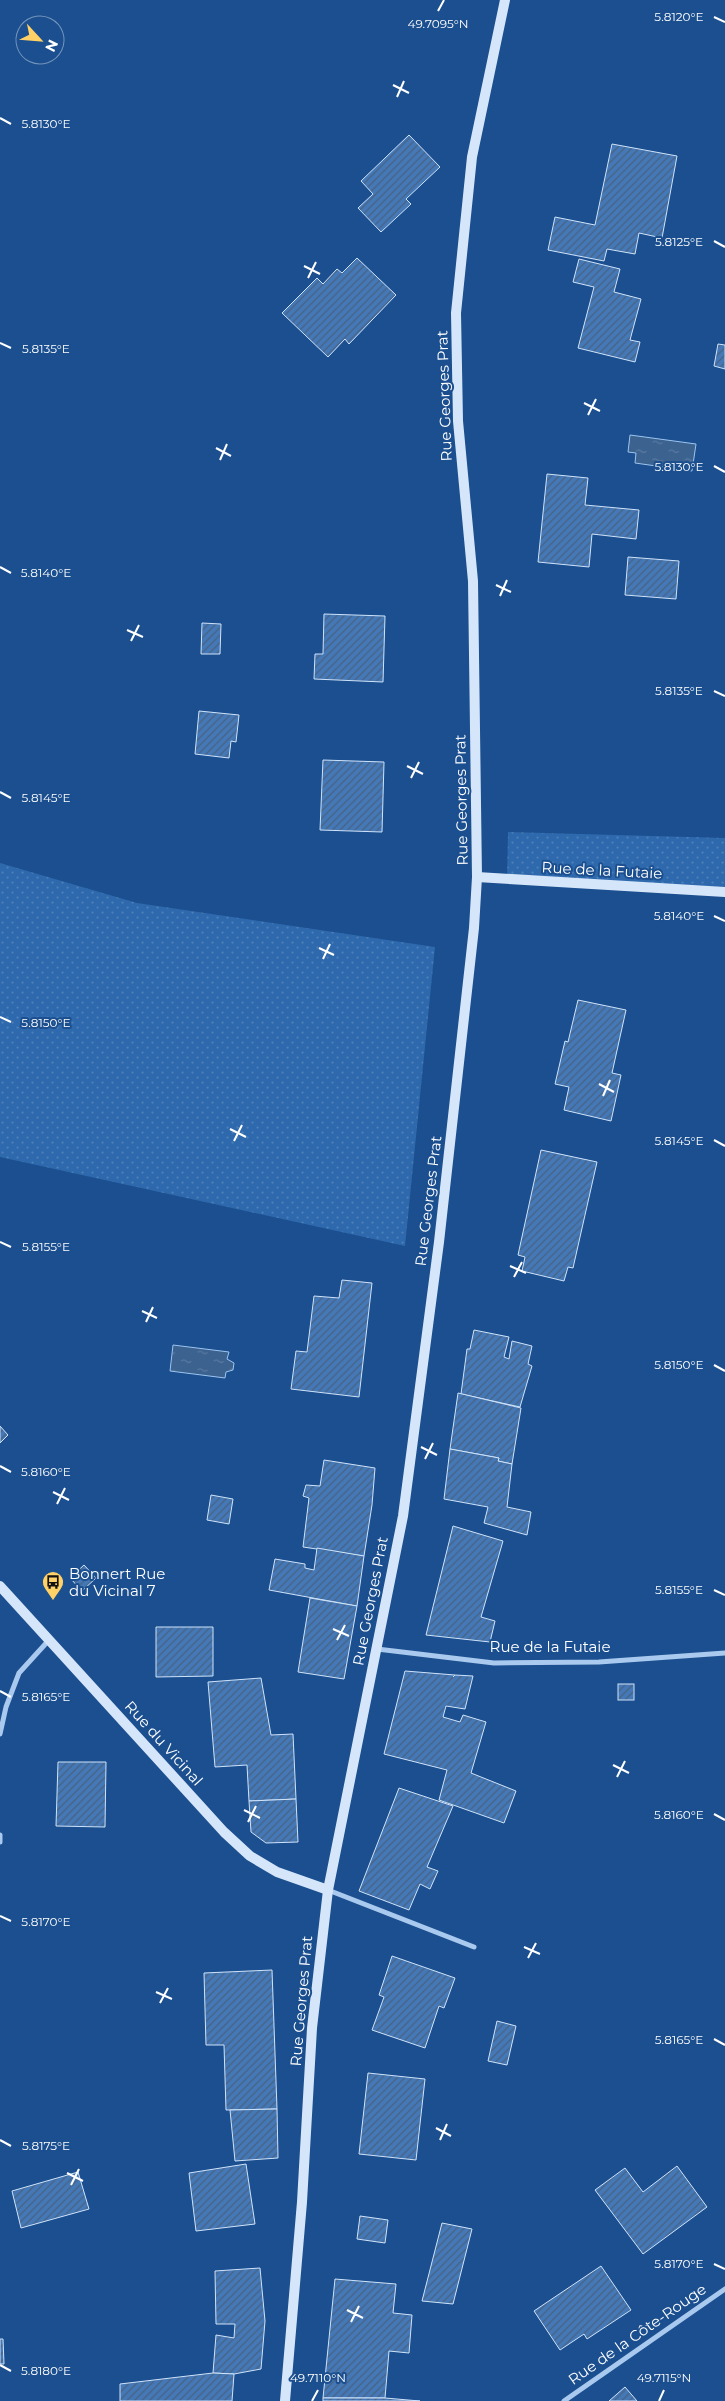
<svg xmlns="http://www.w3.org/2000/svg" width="725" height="2401" font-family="Montserrat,sans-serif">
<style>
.grass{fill:url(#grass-dots)}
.water{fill:url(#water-ripples);stroke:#9cc4f0}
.building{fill:url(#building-hatch);stroke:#cfe3fa}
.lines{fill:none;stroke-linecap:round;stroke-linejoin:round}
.street{stroke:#a9c9ee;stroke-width:5}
.secondary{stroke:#d6e6fa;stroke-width:10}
.ticks{fill:none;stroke:#fff;stroke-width:2}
.labels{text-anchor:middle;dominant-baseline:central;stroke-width:4;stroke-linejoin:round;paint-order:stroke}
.street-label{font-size:15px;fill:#fff;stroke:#1b4f8f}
.poi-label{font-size:15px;fill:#fff;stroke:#1b4f8f;text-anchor:start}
.ticks-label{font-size:12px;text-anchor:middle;fill:#fff;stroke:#1b4f8f;stroke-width:4;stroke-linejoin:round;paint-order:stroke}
</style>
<defs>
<pattern id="grass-dots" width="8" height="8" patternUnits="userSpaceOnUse" patternTransform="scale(1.25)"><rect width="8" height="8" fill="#2e69ad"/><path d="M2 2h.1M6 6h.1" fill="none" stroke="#4d80b9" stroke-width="1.8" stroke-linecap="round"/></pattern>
<pattern id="water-ripples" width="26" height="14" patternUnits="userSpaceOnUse" patternTransform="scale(1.25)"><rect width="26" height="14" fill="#3c6290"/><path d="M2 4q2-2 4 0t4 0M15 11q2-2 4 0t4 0" fill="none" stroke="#597aa1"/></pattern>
<pattern id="building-hatch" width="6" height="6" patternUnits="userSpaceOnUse" patternTransform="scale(1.25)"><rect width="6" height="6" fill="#4478b7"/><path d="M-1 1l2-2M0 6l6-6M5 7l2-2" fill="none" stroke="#486282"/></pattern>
</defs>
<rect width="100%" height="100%" fill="#1b4f8f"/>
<g class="grass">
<path d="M508 832 725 838V892L507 880Z"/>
<path d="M0 863 137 903 435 947 405 1246 0 1157Z"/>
</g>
<g class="water">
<path d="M630 435 696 444 692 471 635 463 636 453 628 452Z"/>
<path d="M173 1345 229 1352 227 1359 234 1363 233 1370 226 1372 225 1378 170 1371Z"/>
</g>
<g class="building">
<path d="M409 135 440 167 406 199 411 204 381 232 358 208 373 194 361 181Z"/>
<path d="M612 144 677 156 662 238 639 233 635 254 607 249 604 261 548 250 555 217 595 225Z"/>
<path d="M357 258 396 295 349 344 345 339 328 357 282 313 317 278 323 284 337 269 342 273Z"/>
<path d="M579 259 620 269 614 292 641 299 630 340 640 342 635 362 578 348 594 287 573 282Z"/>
<path d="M718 344 725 345V369L714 366Z"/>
<path d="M547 474 588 478 585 505 639 510 636 539 592 534 589 567 538 562Z"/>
<path d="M628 557 679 561 676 599 625 595Z"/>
<path d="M324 614 385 616 383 682 314 679 315 654H323Z"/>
<path d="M202 623 221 624 220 654H201Z"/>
<path d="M199 711 239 715 236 742 231 741 229 758 195 754Z"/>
<path d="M323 760 384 762 382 832 320 830Z"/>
<path d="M578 1000 626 1010 612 1073 621 1075 611 1121 564 1110 569 1087 555 1084 565 1041 568 1042Z"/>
<path d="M541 1150 597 1162 573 1268 568 1267 564 1281 522 1271 525 1257 518 1255Z"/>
<path d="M342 1280 372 1283 359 1397 291 1389 296 1351 307 1352 314 1296 339 1298Z"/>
<path d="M474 1330 509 1337 504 1357 509 1359 512 1341 532 1346 528 1364 532 1366 520 1407 461 1394 467 1349H470Z"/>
<path d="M458 1393 521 1408 512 1464 498 1461 499 1458 450 1449Z"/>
<path d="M0 1426 8 1435 0 1443Z"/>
<path d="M450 1449 499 1458 498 1461 512 1464 507 1507 531 1512 527 1535 484 1523 488 1507 444 1499Z"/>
<path d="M324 1460 375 1468 372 1505 364 1556 303 1547 309 1498 303 1496 306 1485 320 1486Z"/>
<path d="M211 1495 233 1499 229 1524 207 1520Z"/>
<path d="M453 1526 503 1541 481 1617 495 1621 490 1642 426 1635Z"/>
<path d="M317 1548 364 1556 357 1606 269 1590 275 1559 305 1564V1568L314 1570Z"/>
<path d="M84 1565 96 1578 82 1591 70 1578Z"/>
<path d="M310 1598 357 1606 344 1679 298 1672Z"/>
<path d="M156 1627H213V1676L156 1677Z"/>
<path d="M405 1671 455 1675 453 1677 455 1675 473 1676 465 1709 446 1706 443 1717 460 1722 463 1715 486 1722 471 1773 516 1791 504 1823 439 1800 447 1770 384 1754Z"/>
<path d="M261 1678 271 1735 293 1734 296 1799 249 1801 247 1765 215 1767 208 1682Z"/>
<rect x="618" y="1684" width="16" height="16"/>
<path d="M58 1762H106L105 1827 56 1826Z"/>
<path d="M399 1788 453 1806 427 1867 438 1871 430 1889 420 1884 409 1910 359 1891Z"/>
<path d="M296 1799 298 1842 266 1843 251 1832 249 1801Z"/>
<path d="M392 1956 455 1978 444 2008 439 2006 425 2048 372 2030 384 1997 379 1995Z"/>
<path d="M272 1970 277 2109 226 2110 224 2045H206L204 1973Z"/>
<path d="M497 2021 516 2026 507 2065 488 2061Z"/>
<path d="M368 2073 425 2079 416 2160 359 2154Z"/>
<path d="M277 2109 278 2158 235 2161 230 2110Z"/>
<path d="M246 2164 255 2224 196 2231 189 2173Z"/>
<path d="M677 2166 707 2207 643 2254 595 2190 625 2168 643 2192Z"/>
<path d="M78 2172 89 2209 21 2228 12 2191Z"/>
<path d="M360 2216 388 2220 385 2243 357 2239Z"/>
<path d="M442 2223 472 2229 453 2304 422 2301Z"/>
<path d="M601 2266 631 2310 587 2339 584 2334 560 2350 534 2311Z"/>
<path d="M260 2268 265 2321 261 2369 234 2374 213 2373 216 2335 234 2338 235 2324H216L215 2271Z"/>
<path d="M335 2279 396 2284 393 2313 412 2315 409 2353 389 2351 385 2398H323Z"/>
<path d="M0 2339H3L4 2364H0Z"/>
<path d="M213 2373 234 2374 232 2401H120V2384Z"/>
<path d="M625 2387 637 2401H609Z"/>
<path d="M323 2398H385L420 2401H323Z"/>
</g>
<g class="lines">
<g class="street">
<path d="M377 1649 494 1663 599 1662 725 1653"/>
<path d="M0 1734 6 1707 19 1673 49 1640"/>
<path d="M0 1835V1842"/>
<path d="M328 1890 474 1947"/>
<path d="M564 2401 725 2289"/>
</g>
<g class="secondary">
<path d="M477 877 725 892"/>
<path d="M0 1586 224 1832 250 1856 277 1872 328 1890"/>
<path d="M285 2401 302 2202 312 2028 328 1890 403 1516 439 1242 474 928 477 877 473 581 458 421 456 313 472 157 505 0"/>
</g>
</g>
<path class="ticks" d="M438 11 444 0M714 17 725 22M393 85 409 93M397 97 404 81M0 118 11 124M714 241 725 247M304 266 320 274M308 278 316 262M0 343 11 348M584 403 600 411M588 415 596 399M216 448 231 456M220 460 227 444M714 466 725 472M0 567 11 573M496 585 511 592M500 596 507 580M127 630 143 637M131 641 139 625M714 691 725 696M407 766 423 774M411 778 419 762M0 792 11 798M714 916 725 921M319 948 334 955M323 959 330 944M0 1017 11 1022M599 1084 614 1092M603 1096 610 1080M230 1129 246 1137M714 1140 725 1146M234 1141 242 1125M0 1242 11 1247M510 1266 526 1273M514 1277 522 1262M142 1311 157 1318M146 1322 153 1307M714 1365 725 1371M421 1447 437 1455M425 1459 433 1443M0 1466 11 1472M53 1492 69 1500M57 1504 65 1488M714 1590 725 1595M333 1629 349 1636M337 1640 345 1625M0 1691 11 1697M613 1765 629 1773M617 1777 625 1761M244 1810 260 1818M714 1814 725 1820M248 1822 256 1806M0 1916 11 1921M524 1947 540 1954M528 1958 536 1943M156 1992 172 1999M160 2003 168 1988M714 2039 725 2045M436 2128 451 2136M0 2140 11 2146M440 2140 447 2124M67 2173 83 2181M71 2185 79 2169M714 2264 725 2269M347 2310 363 2318M351 2322 359 2306M0 2365 11 2371M312 2401 318 2390M659 2401 664 2390"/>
<defs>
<g id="bus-pin" transform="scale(1.125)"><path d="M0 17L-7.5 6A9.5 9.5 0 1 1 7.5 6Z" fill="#ffd166" stroke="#1b4f8f"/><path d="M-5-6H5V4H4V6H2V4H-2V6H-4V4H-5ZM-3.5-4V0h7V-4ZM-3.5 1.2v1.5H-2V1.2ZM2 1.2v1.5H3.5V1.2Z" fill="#111"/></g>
</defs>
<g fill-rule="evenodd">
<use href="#bus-pin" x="53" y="1582"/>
</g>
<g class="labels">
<g class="street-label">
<text transform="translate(444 396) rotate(-92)">Rue Georges Prat</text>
<text transform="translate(461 800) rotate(-91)">Rue Georges Prat</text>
<text transform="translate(602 870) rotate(3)">Rue de la Futaie</text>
<text transform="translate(428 1201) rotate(-83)">Rue Georges Prat</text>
<text transform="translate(370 1601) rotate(-79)">Rue Georges Prat</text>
<text x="550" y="1646">Rue de la Futaie</text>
<text transform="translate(164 1743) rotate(48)">Rue du Vicinal</text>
<text transform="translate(301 2001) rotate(-85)">Rue Georges Prat</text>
<text transform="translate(637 2334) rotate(-35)">Rue de la Côte-Rouge</text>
</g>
<g class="poi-label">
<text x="69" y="1573">Bonnert Rue<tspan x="69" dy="17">du Vicinal 7</tspan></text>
</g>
</g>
<g class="ticks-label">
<text x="679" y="21">5.8120°E</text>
<text x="438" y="28">49.7095°N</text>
<text x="46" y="128">5.8130°E</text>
<text x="679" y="246">5.8125°E</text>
<text x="46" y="353">5.8135°E</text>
<text x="679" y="471">5.8130°E</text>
<text x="46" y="577">5.8140°E</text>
<text x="679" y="695">5.8135°E</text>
<text x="46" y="802">5.8145°E</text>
<text x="679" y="920">5.8140°E</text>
<text x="46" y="1027">5.8150°E</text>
<text x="679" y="1145">5.8145°E</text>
<text x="46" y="1251">5.8155°E</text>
<text x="679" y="1369">5.8150°E</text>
<text x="46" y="1476">5.8160°E</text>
<text x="679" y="1594">5.8155°E</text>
<text x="46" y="1701">5.8165°E</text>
<text x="679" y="1819">5.8160°E</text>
<text x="46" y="1926">5.8170°E</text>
<text x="679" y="2044">5.8165°E</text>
<text x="46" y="2150">5.8175°E</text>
<text x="679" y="2268">5.8170°E</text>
<text x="46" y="2375">5.8180°E</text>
<text x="318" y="2382">49.7110°N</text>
<text x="664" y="2382">49.7115°N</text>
</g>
<g transform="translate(40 40) rotate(116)"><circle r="24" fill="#1b4f8f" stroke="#7695bc"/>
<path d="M0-4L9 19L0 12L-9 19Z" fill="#ffd166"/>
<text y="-8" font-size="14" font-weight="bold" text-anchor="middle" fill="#ffffff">N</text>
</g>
</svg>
